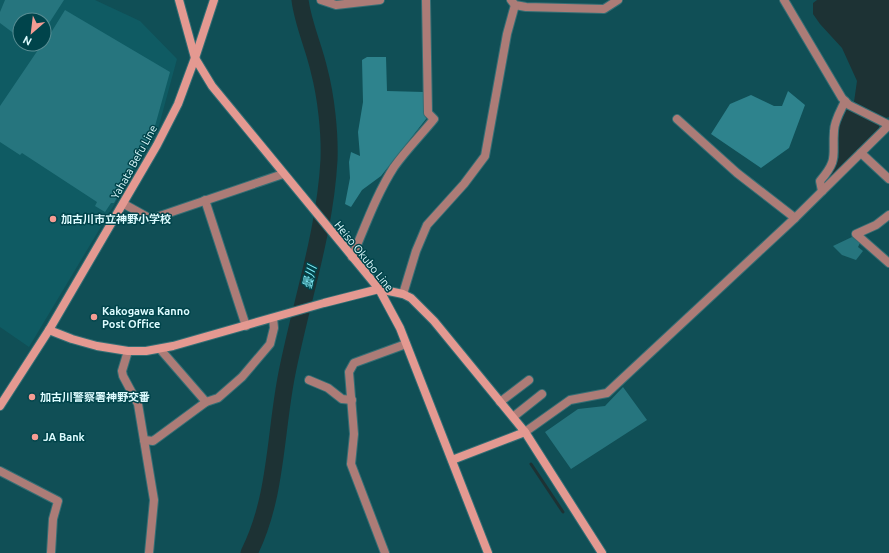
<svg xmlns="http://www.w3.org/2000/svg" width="889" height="553" font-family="Ubuntu,'Noto Sans JP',sans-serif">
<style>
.built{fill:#0f5b63;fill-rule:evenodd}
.green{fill:#26757e}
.forest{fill:#2e838d}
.water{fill:#1d3234}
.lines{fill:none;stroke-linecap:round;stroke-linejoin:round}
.stream{stroke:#1d3234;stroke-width:3}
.river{stroke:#1d3234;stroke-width:17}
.street-casing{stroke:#356e74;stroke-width:10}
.secondary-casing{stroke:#356e74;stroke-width:10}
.street{stroke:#ac7c77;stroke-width:8}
.secondary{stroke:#e49991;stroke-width:8}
.poi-dot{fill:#f59c93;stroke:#00444b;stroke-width:1.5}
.labels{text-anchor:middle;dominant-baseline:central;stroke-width:3;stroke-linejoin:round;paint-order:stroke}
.street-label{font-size:11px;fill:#ddfbfe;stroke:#00444b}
.poi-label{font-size:11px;font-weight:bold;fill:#ddfbfe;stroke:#00444b;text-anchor:start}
.water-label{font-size:12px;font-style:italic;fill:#85eefa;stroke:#00444b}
</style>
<rect width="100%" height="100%" fill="#104f56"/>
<path class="built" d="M0 0H95L140 21 177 59 157 133 29 347 0 327ZM20 20H44V44H20Z"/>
<g class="green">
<path d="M5 0H64L44 31V20H20V38L0 23V12Z"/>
<path d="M65 10 170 72 155 126 114 203H111L105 212 95 206 97 202 22 153 20 155 0 142V106L42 44H44Z"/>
<path d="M852 237 860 243 858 247 863 251 856 260 842 255 833 246Z"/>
<path d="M623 387 647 420 571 469 545 432 578 409 605 406Z"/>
</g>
<g class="forest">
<path d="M367 57H386L387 91 424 92 426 119 381 176 362 190 351 207 345 204 350 178 349 162 351 152 360 156 358 132 363 102 362 60Z"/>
<path d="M788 91 805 105 789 148 761 168 711 134 730 104 751 95 774 106H782Z"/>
</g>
<g class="water">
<path d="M817 0H889V117L886 118 854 102 857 81 842 48 820 24 813 14V3Z"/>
<path d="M847 109 879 124V130L832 178 830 177 839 158 838 128Z"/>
</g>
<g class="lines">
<path class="stream" d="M531 464 563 512"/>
<path class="river" d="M249 553C277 498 275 432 287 373 301 302 325 233 329 160 330 133 326 96 319 70 314 47 303 24 300 0"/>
<g class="street-casing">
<g id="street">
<path d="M321 0 336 5 380 0"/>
<path d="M511 0 515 5 526 7 604 9 618 0"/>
<path d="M784 0 842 98 849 105 889 125"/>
<path d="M677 119 737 173 795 218"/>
<path d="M861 153 889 179"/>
<path d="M822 191 820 181C839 159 832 156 834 131 834 121 841 110 845 101"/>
<path d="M205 200 246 326"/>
<path d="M124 204 151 219 283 174"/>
<path d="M889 215 876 225 856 234 889 263"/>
<path d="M352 257C365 227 376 195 394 167 406 150 421 135 434 119L428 113 426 0"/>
<path d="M403 294 416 251 427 225 464 184 485 156 507 34 515 5"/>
<path d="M160 349 206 402"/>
<path d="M128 351 122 371 123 376 138 404 154 500 149 553"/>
<path d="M309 380 328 388 342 399 352 400"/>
<path d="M500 402 529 380"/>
<path d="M513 417 542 394"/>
<path d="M525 432 570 400 607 393 795 218 889 125"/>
<path d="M144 440 153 441 206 402 218 398 242 377 270 344 274 328 273 318"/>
<path d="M0 471 58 501 53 519 51 553"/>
<path d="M385 553 351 464 354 434 349 372 354 363 406 344"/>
</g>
</g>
<g class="secondary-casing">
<g id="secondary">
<path d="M179 0 195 58 212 86 379 289 400 328 488 553"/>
<path d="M49 330 72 339 97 346 128 351H146L173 346 324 303 379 289 403 294 411 298 434 321 525 432 602 553"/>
<path d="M0 406 49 330 157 145 178 104 195 58 214 0"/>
<path d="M452 460 525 432"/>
</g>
</g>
<use href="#street" class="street"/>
<use href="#secondary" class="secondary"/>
</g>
<g class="poi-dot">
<circle cx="53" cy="219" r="4"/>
<circle cx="94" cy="317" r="4"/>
<circle cx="32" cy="397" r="4"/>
<circle cx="35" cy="437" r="4"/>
</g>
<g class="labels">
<g class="street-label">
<text transform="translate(134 162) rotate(-61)">Yahata Befu Line</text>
<text transform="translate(364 256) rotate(51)">Heiso Okubo Line</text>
</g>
<g class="poi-label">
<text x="61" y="219">加古川市立神野小学校</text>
<text x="102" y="311">Kakogawa Kanno<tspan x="102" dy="13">Post Office</tspan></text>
<text x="40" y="397">加古川警察署神野交番</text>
<text x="43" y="437">JA Bank</text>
</g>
<g class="water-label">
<text transform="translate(309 277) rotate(-77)">曇川</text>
</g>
</g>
<g transform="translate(32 32) rotate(208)"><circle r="19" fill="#00444b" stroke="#588d93"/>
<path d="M0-3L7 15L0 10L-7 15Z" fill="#f59c93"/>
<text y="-6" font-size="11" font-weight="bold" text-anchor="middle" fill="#ddfbfe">N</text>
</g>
</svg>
